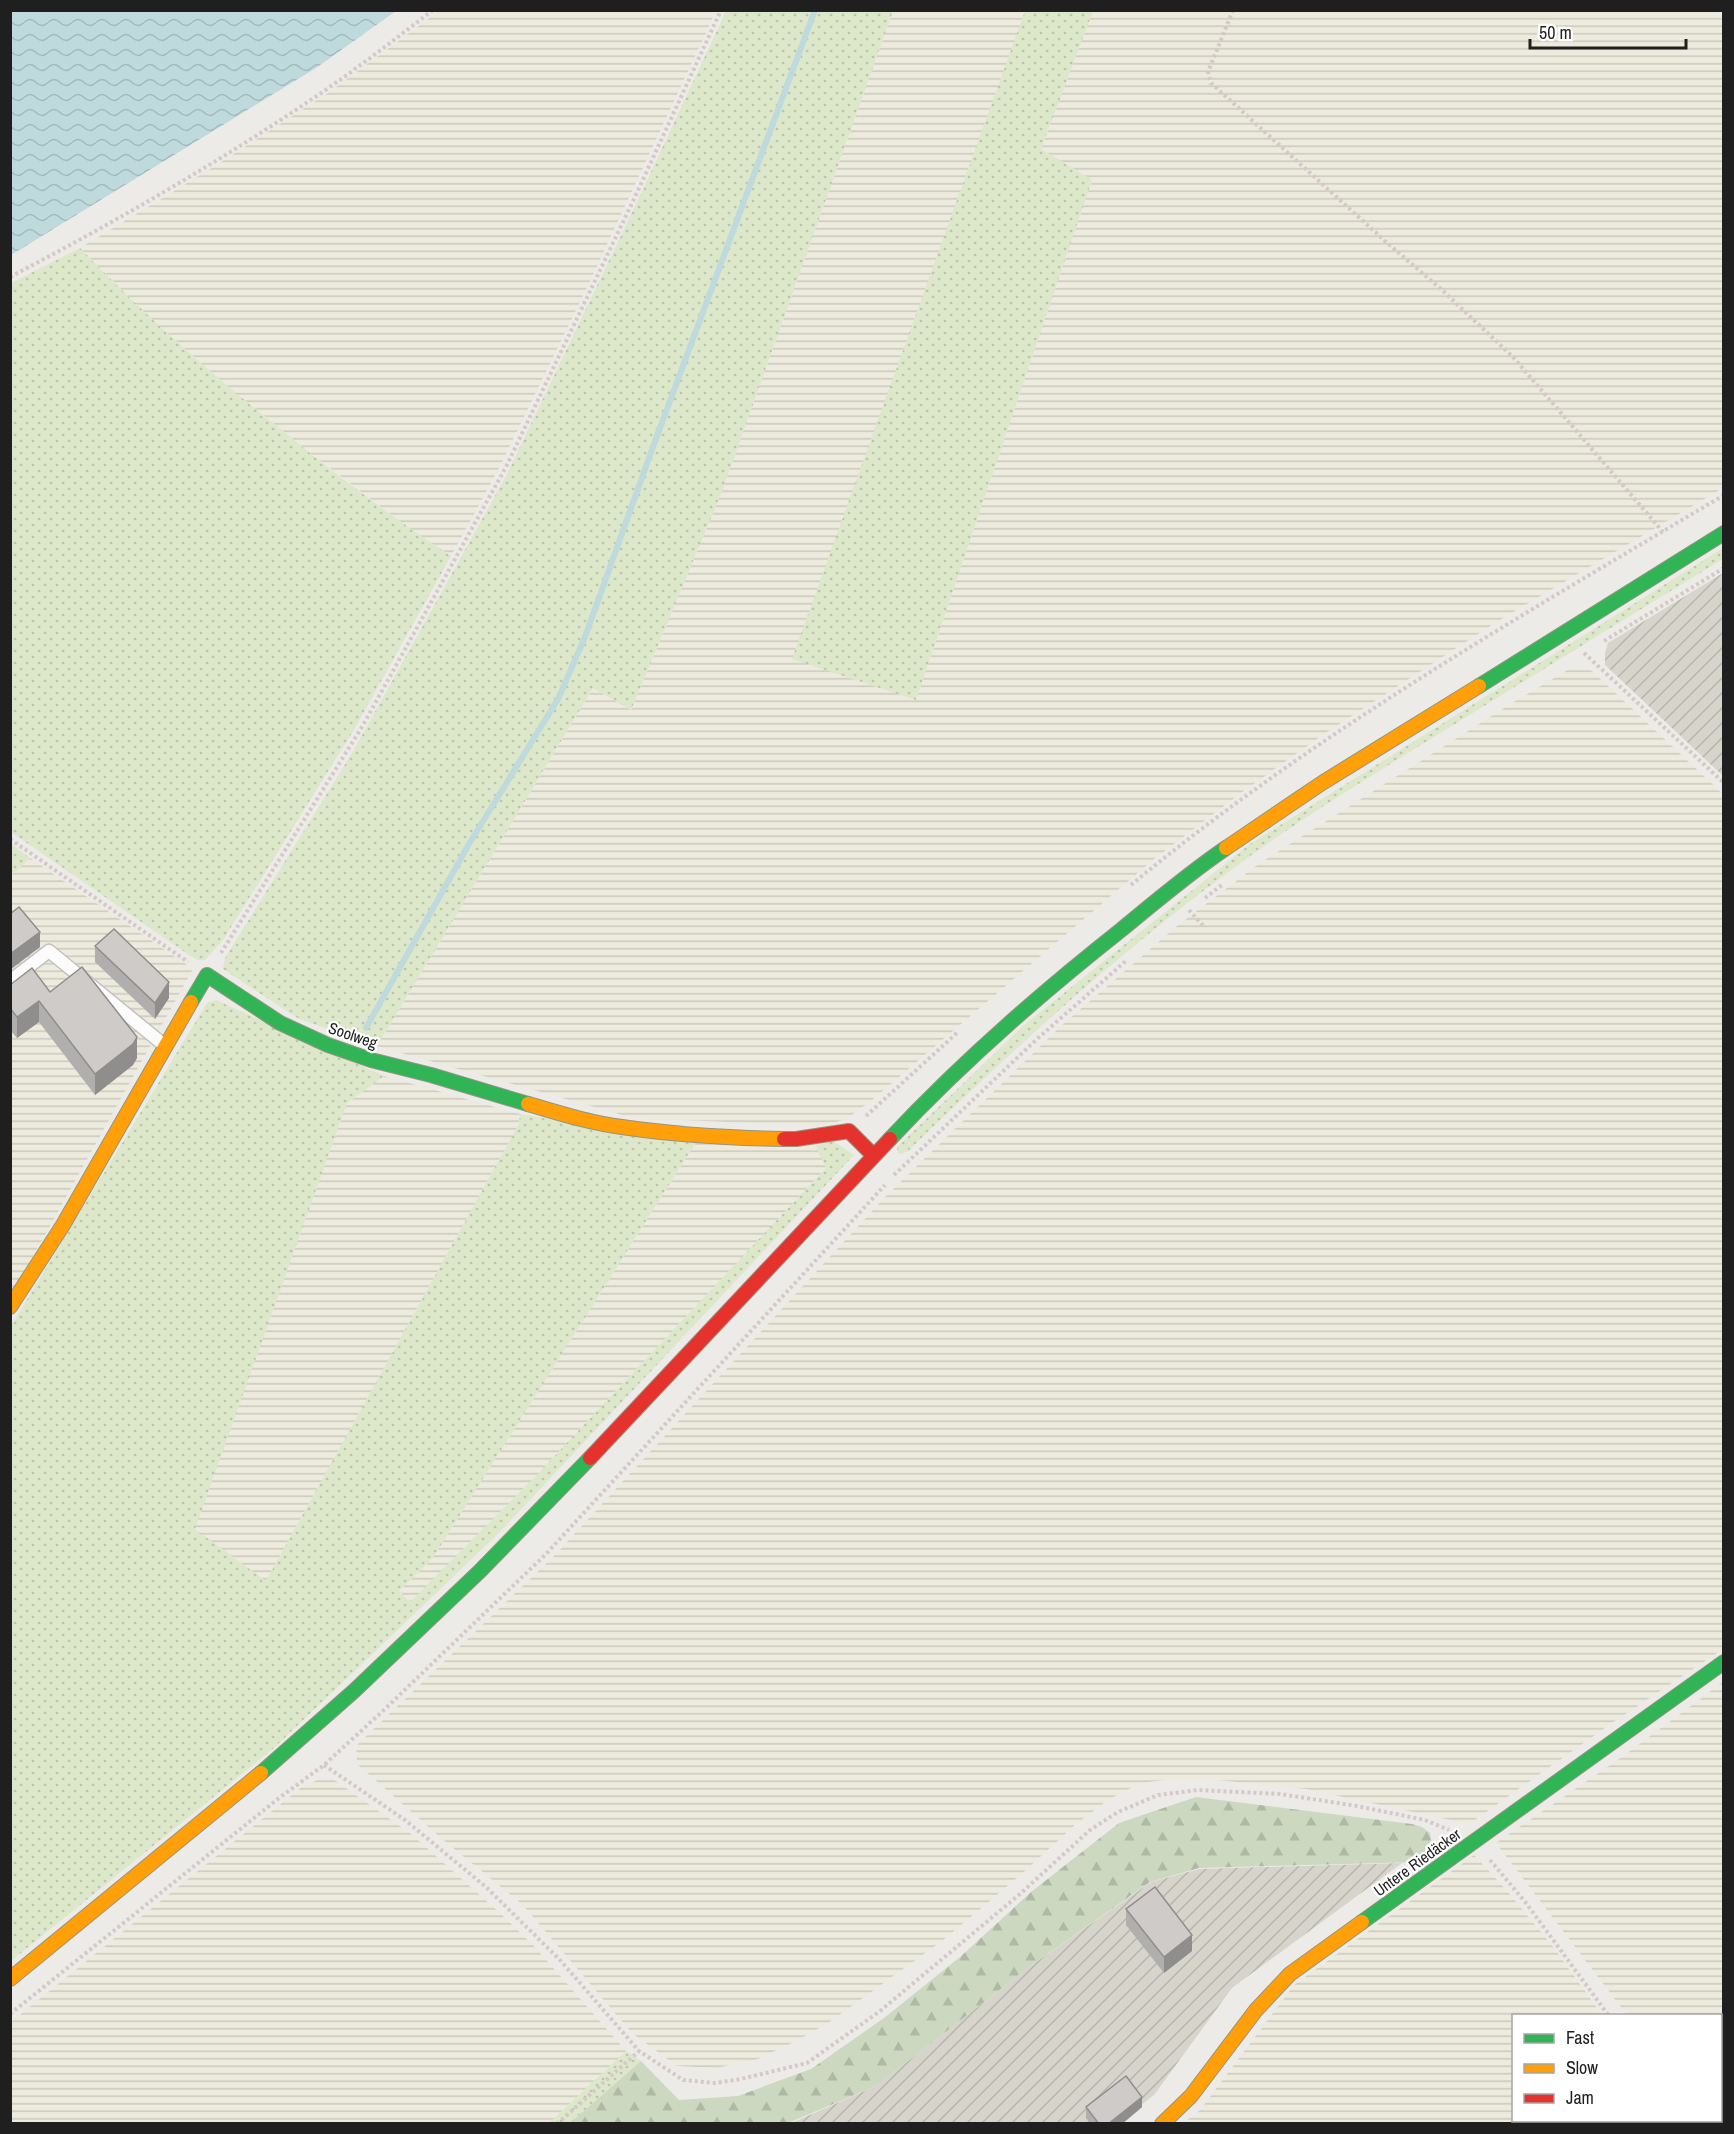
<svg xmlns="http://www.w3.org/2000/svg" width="1734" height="2134" font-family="'Archivo Narrow',sans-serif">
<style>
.construction{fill:url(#construction-furrows)}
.farmland{fill:url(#farmland-rules)}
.grass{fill:url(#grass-dots)}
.forest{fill:url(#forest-firs)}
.water{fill:url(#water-waves)}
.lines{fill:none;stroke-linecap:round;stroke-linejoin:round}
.stream{stroke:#bfdadd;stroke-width:6}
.lane-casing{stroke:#c3c2c0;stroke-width:15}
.fast-casing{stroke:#969582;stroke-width:16}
.slow-casing{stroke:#969582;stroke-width:16}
.jam-casing{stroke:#969582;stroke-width:16}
.path{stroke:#d5c9c8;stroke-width:4;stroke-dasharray:3 3;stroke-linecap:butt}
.lane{stroke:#fcfcfc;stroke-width:12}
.fast{stroke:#30b455;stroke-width:14}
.slow{stroke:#ff9f0a;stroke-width:14}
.jam{stroke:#e5322d;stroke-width:14}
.wall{fill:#b1afad}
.shaded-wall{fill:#908e8d}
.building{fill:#cecbc9;stroke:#908e8d;stroke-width:1.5}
.labels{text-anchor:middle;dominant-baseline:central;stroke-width:4.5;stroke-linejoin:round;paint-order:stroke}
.street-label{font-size:16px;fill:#1f1f1f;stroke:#fff}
</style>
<defs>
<pattern id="construction-furrows" width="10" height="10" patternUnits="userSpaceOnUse" patternTransform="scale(1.5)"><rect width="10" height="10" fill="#d6d4cb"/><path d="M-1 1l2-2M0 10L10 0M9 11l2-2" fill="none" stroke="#b7b6ae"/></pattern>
<pattern id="farmland-rules" width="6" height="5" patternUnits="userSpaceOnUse" patternTransform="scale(1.5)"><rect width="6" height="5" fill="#ecebdd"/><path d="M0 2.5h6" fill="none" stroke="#cac9bd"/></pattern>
<pattern id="grass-dots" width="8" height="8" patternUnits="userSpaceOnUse" patternTransform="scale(1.5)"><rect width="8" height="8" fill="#dde7ca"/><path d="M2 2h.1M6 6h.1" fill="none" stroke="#bdc6ad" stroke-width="1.8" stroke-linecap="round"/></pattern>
<pattern id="forest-firs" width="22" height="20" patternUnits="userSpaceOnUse" patternTransform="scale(1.5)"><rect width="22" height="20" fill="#ccd9c0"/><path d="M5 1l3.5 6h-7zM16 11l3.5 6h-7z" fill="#afbaa5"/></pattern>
<pattern id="water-waves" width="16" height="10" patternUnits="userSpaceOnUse" patternTransform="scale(1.5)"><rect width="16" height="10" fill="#bfdadd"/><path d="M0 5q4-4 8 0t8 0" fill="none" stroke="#a4bbbd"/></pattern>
</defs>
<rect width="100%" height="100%" fill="#edebe8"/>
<g class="construction">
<path d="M1723 573V776L1605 665V653L1608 643Z"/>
<path d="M1402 1863 1232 1988 1154 2095 1118 2123 789 2124 876 2086 1029 1967 1151 1882 1199 1869Z"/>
</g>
<g class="farmland">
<path d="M439 11H716L582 298 497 472 451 556 414 532 309 452 216 377 141 309 80 248 207 171 328 93Z"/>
<path d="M893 11H1027L916 700 1092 180 1041 149 1093 11H1723V488L1498 621 1327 732 1245 790 1154 859 872 1100 848 1118 825 1126 633 1118 377 1046 593 688 631 710 721 494Z"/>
<path d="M1582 667 1592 671 1723 794V1649L1612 1723 1469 1824 1306 1789 1207 1779H1174L1140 1783 1108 1800 1076 1824 1017 1878 942 1941 828 2023 794 2042 758 2059 716 2068 677 2066 632 2033 522 1904 441 1838 357 1764 356 1746 555 1555 885 1197 1061 1026 1177 926 1260 863 1509 705 1571 668Z"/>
<path d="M30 858 193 969 11 1296 10 876Z"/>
<path d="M384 1076 520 1114 519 1124 266 1581 194 1529 347 1103Z"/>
<path d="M696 1142 816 1146 826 1168 532 1480 411 1602 399 1591 432 1559Z"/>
<path d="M1723 1682V2123H1711L1708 2121 1720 2120V2016L1627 2015 1496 1843 1622 1757Z"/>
<path d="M333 1779 411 1834 499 1912 533 1945 626 2051 549 2123H11V2022L303 1786 318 1780Z"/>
<path d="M1474 1855 1508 1892 1554 1948 1602 2015 1514 2016V2120H1681L1684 2123 1182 2124 1200 2110 1294 1985Z"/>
</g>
<g class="grass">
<path d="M726 11H893L721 494 631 710 593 688 377 1046 299 1019 223 969 225 958 352 753 506 476 635 206Z"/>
<path d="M1025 11H1093L1041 149 1092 180 916 700 792 659Z"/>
<path d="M80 248C142 313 209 372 279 428 334 473 391 517 451 556L355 728 223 940 205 960H198L189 955 11 832V283Z"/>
<path d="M1723 548V559C1625 619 1527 679 1429 740 1366 779 1302 818 1242 862 1122 949 1014 1049 908 1151L900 1154 898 1153 897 1147 1024 1025 1250 844Z"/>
<path d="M11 844 30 858 11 876Z"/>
<path d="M216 1000 384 1076 347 1103 195 1529 266 1581 519 1124 520 1114 696 1142 432 1559 399 1591 410 1602 532 1480 826 1168 816 1146 833 1141 854 1155 498 1534 274 1748 11 1961V1326L207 1003Z"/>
<path d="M626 2051 641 2061 570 2123H549Z"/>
</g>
<path class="forest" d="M1196 1797 1412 1824 1422 1827 1430 1833 1431 1841 1428 1848 1419 1862 1199 1868 1150 1882 1029 1967 876 2086 788 2123H570L641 2061 679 2100 738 2096 811 2069 884 2018 960 1957 1031 1892 1119 1823Z"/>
<path class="water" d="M11 10H396V11L316 68 11 255Z"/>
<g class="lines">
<path class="stream" d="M366 1028 469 844 558 699 585 637 654 444 815 10"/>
<g class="lane-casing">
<path id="lane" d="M10 981 49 951 164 1045"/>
</g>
<g class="fast-casing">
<g id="fast">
<path d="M1479 686 1724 533"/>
<path d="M191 1002 207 975 280 1023 328 1045 371 1060 431 1075 528 1104"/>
<path d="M890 1139C961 1063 1040 994 1121 930 1155 902 1189 873 1226 848"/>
<path d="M261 1773 354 1691 480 1571 590 1458"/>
<path d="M1362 1922 1724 1662"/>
</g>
</g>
<g class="slow-casing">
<g id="slow">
<path d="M1226 848 1322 783 1479 686"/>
<path d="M528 1104C559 1113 590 1123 622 1127 676 1135 730 1138 784 1139"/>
<path d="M10 1307 63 1225 191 1002"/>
<path d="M10 1979 261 1773"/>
<path d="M1162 2124 1191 2096 1256 2010 1290 1974 1362 1922"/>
</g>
</g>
<g class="jam-casing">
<g id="jam">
<path d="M784 1139H796L849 1131 873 1155"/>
<path d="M590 1458 890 1139"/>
</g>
</g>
<g class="path">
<path d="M1233 10 1208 72 1211 83 1385 241 1442 290 1513 357 1663 532"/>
<path d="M10 277C119 220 226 158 327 89 363 64 398 37 433 10"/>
<path d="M1604 641 1724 568"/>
<path d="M1584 653 1724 783"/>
<path d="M10 839 188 962"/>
<path d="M1131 885C1313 734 1521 616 1724 495"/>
<path d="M1205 898 1223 884"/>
<path d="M1189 910 1205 928"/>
<path d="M221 953 362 727 506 467 635 197 721 10"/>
<path d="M866 1116 958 1032"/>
<path d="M894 1175 1037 1039 1127 960"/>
<path d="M324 1765 405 1820 486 1887 560 1960 639 2051 683 2080 715 2083 741 2079 807 2063 880 2011 1020 1894 1090 1830 1118 1812 1158 1795 1198 1790 1280 1794 1357 1806 1425 1820 1449 1830"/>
<path d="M1490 1860 1526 1903 1609 2016"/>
<path d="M10 2014 279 1798 324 1765 386 1708 546 1554 885 1185"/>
<path d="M1689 2120 1691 2124"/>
<path d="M557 2124 639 2051"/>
</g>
<use href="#lane" class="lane"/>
<use href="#fast" class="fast"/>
<use href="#slow" class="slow"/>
<use href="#jam" class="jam"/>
</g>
<g class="wall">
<path d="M95 946 169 998 155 1019 95 962Z"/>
<path d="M10 985 50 992 137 1058 133 1065 95 1095 39 1022 17 1038 10 1030Z"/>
<path d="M1126 1909 1192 1951 1164 1973 1126 1925Z"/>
<path d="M1086 2107H1142L1122 2124H1091L1086 2118Z"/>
</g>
<g class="shaded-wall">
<path d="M40 932V947L10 970V954Z"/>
<path d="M169 982V998L155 1019V1003Z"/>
<path d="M39 1001V1022L17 1038V1017Z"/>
<path d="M137 1037V1058L133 1065 95 1095V1074Z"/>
<path d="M1192 1935V1951L1164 1973V1957Z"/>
<path d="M1142 2097V2107L1122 2124H1108Z"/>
</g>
<g class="building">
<path d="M19 907 40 932 10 954V914Z"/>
<path d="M114 929 169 982 155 1003 95 946Z"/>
<path d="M82 967 137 1037 133 1044 95 1074 39 1001 17 1017 10 1008V985L32 968 50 992Z"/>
<path d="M1155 1887 1192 1935 1164 1957 1126 1909Z"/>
<path d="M1126 2076 1142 2097 1108 2124H1099L1086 2107Z"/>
</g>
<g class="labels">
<g class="street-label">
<text transform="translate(353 1035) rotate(19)">Soolweg</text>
<text transform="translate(1417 1862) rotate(-36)">Untere Riedäcker</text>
</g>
</g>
<rect width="1734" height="2134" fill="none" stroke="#1f1f1f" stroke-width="24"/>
<rect x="1512" y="2014" width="210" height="108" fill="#ffffff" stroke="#a5a5a5" stroke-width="1.5"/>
<rect x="1524" y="2034" width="30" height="9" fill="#30b455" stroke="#a5a5a5" stroke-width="1.5"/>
<text x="1566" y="2044" font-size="18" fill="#1f1f1f">Fast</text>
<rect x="1524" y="2064" width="30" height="9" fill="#ff9f0a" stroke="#a5a5a5" stroke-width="1.5"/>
<text x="1566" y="2074" font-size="18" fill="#1f1f1f">Slow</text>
<rect x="1524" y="2094" width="30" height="9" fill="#e5322d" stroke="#a5a5a5" stroke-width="1.5"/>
<text x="1566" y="2104" font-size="18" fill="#1f1f1f">Jam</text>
<path d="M1530 39v9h156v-9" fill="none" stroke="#1f1f1f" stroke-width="3"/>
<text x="1539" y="39" font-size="18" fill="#1f1f1f" stroke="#ffffff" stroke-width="4.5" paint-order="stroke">50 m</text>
</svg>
